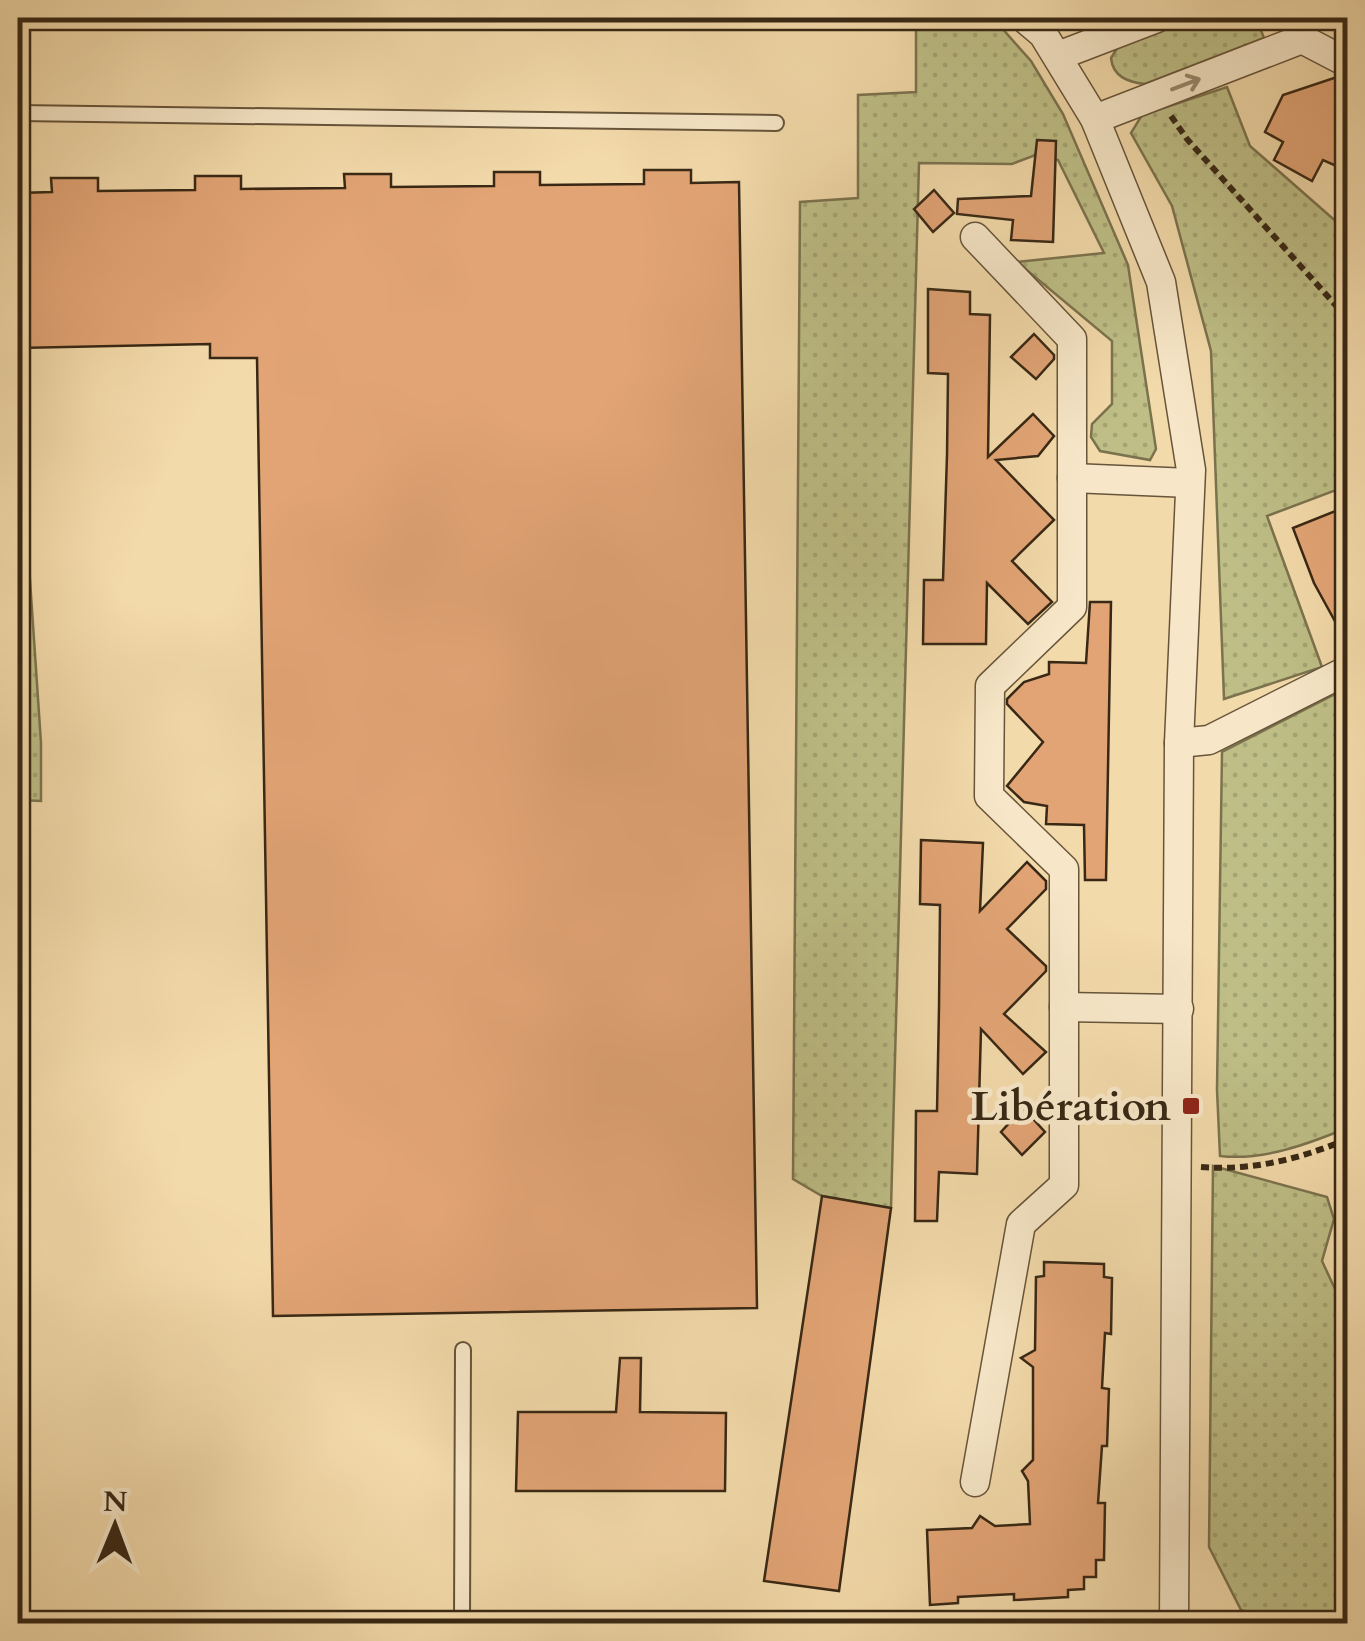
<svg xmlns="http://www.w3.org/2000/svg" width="1365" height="1641" font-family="Cardo,serif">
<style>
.grass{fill:url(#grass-dots);stroke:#7b734e;stroke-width:2.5}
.building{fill:#e2a475;stroke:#382815;stroke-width:2.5}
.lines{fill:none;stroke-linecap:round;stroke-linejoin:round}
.lane-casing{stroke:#67543a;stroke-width:18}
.street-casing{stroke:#67543a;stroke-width:31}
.path{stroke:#382815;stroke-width:6;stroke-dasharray:8 5;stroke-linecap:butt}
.lane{stroke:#f7e7c8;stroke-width:14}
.street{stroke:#f7e7c8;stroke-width:28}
.oneway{stroke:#98886e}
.poi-dot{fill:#8f2418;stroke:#f7e7c8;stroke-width:4}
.labels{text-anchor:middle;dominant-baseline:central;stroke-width:9;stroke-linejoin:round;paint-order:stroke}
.poi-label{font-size:42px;font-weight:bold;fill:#382815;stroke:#f7e7c8;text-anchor:end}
</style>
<defs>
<pattern id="grass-dots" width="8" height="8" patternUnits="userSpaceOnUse" patternTransform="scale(2.5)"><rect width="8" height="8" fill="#bebe86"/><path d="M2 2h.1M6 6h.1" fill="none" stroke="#a4a373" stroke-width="1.8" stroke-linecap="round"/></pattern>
</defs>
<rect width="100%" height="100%" fill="#f3daaa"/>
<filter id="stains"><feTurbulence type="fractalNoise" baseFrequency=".002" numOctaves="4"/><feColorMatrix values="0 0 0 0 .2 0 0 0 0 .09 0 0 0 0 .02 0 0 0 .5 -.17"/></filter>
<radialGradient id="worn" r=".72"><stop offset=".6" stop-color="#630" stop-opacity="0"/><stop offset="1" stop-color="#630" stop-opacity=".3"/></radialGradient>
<g class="grass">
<path d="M916 18H993L1031 61 1063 114 1128 265 1156 449 1150 460 1100 451 1091 437 1092 424 1112 404V341L1017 262 1104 253 1058 160 1038 154 1012 164 919 163 891 1208 822 1196 793 1179 800 202 858 198V95L916 92Z"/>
<path d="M1190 18H1256L1264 38 1145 84C1128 82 1113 77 1111 58L1119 45Z"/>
<path d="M1227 87 1250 146 1347 231V486L1267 516 1322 667 1224 699 1211 351 1172 206 1131 133 1142 115Z"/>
<path d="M18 491H24L41 743V801L18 800Z"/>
<path d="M1347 688V1128C1308 1144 1263 1161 1220 1156L1217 1090 1222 752Z"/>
<path d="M1213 1166 1327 1197 1334 1219 1322 1261 1347 1315V1623H1278L1241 1610 1209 1547Z"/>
</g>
<g class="building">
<path d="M1337 77 1348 95V171L1323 160 1312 181 1274 160 1283 142 1265 132 1283 95Z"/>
<path d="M1037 140 1056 141 1053 242 1011 240 1013 220 957 214 958 199 1031 196Z"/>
<path d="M644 170H691V183L739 182 757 1308 273 1316 257 358H210V344L18 348V193L52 192 51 178H98V191L195 190V176H241V189L345 188 344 174H391V187L494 186V172H540V185L644 184Z"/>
<path d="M934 190 954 213 933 232 914 209Z"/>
<path d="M928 289 970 292V314L990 315 988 457 1033 414 1054 436 1038 456 996 460 1054 520 1012 561 1052 602 1028 624 987 583 986 644H923L924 580H943L947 455 948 374 928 373Z"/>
<path d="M1034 334 1054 355V359L1036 379 1011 357Z"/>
<path d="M1348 506V645L1314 583 1293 528Z"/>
<path d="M1090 602H1111L1106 880H1085L1084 825 1046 824 1047 806 1024 802 1007 786 1043 742 1007 704V699L1024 682 1049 674V662L1086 663Z"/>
<path d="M921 840 983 843 980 911 1027 862 1046 881V889L1007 929 1046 966V971L1004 1014 1046 1052 1023 1074 981 1029 977 1174 939 1172 937 1221H915L916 1111H937L939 1008 940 905 920 904Z"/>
<path d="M1023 1108 1045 1132 1022 1155 1001 1132Z"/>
<path d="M822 1196 891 1208 839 1591 764 1581Z"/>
<path d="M1044 1262 1104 1264V1277L1112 1278 1111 1334 1105 1333 1102 1388 1109 1389 1107 1446H1102L1098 1503H1105L1104 1560H1096V1577H1084V1589L1068 1590V1597L1014 1600V1594L958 1597V1603L930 1605 927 1530 972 1528 980 1516 995 1526 1030 1524 1028 1481 1022 1471 1033 1460V1367L1021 1358 1035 1350 1036 1277 1044 1276Z"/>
<path d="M620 1358H641L640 1412 726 1413 725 1491H516L518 1412H616Z"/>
</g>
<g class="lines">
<g class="lane-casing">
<g id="lane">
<path d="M18 113 776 123"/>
<path d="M462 1624 463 1350"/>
</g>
</g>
<g class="street-casing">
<g id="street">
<path d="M1024 18 1043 34 1095 119 1161 282 1191 470 1179 743 1174 1624"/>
<path d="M1058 56 1157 18"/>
<path d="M1095 119 1302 39 1348 63"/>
<path d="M1072 478 1190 483"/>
<path d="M1179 743 1209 740 1348 670"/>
<path d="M1064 1007 1179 1009"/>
<path d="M975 1482 1021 1224 1064 1185V869L989 796 990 686 1072 607V339L975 237"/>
</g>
</g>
<g class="path">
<path d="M1171 116 1187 139 1348 319"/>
<path d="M1201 1167C1253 1171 1299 1159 1348 1139"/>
</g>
<use href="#lane" class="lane"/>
<use href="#street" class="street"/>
</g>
<defs><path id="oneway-shaft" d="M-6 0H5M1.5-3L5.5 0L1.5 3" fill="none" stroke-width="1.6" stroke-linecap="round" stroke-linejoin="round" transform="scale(2.5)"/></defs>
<use class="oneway" href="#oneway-shaft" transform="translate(1186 84) rotate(-21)"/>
<rect class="poi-dot" x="1181" y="1096" width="20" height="20" rx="5"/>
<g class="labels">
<g class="poi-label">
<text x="1171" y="1106">Libération</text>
</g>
</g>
<rect width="1365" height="1641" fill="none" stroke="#f3daaa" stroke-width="60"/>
<rect x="20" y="20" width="1325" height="1601" fill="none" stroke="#382815" stroke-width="5"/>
<rect x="30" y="30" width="1305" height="1581" fill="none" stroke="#382815" stroke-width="2.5"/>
<g transform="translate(115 1526) rotate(1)" stroke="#f7e7c8" stroke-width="8" paint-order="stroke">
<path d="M0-8L18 38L0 25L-18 38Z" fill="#382815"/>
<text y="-15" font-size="28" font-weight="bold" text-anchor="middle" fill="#382815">N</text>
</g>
<rect width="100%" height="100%" filter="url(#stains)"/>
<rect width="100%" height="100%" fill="url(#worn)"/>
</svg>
